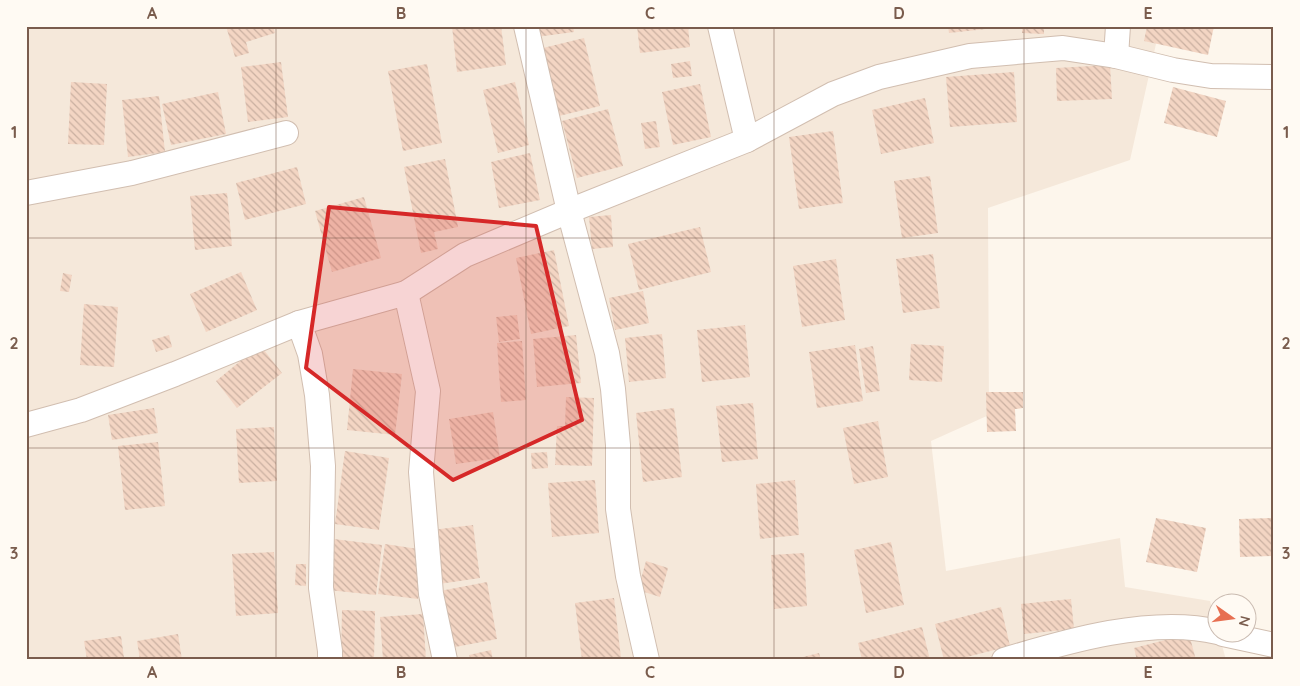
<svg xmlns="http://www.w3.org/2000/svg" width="1300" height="686" font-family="Quicksand,sans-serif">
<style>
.residential{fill:#f5e8da}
.building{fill:url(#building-back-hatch)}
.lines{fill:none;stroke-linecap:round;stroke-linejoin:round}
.street-casing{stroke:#d1beb0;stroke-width:26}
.street{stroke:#fff;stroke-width:24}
.marked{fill:#d62828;fill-opacity:0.2;stroke:#d62828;stroke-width:4;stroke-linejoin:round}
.grid{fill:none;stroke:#7a5c4d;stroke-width:1;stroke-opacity:0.55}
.neatline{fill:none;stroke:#7a5c4d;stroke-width:2}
.grid-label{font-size:16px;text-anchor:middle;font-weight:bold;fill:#7a5c4d}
</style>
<defs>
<pattern id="building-back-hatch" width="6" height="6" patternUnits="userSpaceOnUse" patternTransform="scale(1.25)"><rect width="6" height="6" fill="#f3d5c3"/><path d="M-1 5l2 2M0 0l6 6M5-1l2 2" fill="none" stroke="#cab0a1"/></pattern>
</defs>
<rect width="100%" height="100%" fill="#fdf6ec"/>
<path class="residential" d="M26 26H1160L1130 160 988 208 989 415 931 441 946 571 1120 538 1125 587 1210 601 1226 660H26Z"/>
<g class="building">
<path d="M226 26H273L275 33 246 42 249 53 235 57Z"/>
<path d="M452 26H501L506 65 457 72Z"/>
<path d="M535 26H573L574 32 536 37Z"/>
<path d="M637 26H688L690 47 640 53Z"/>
<path d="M948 26H985L986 29 949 33Z"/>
<path d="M1022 26H1044V34L1022 33Z"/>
<path d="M1147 26H1214L1208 55 1144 41Z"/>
<path d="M584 38 600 106 559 116 543 48Z"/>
<path d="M690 61 692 76 673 78 671 64Z"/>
<path d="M281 62 288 117 248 122 241 67Z"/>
<path d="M427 64 442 143 403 151 388 71Z"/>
<path d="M1110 65 1112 99 1057 101 1056 68Z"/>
<path d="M1014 72 1017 122 950 127 946 77Z"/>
<path d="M71 82 107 84 104 145 68 144Z"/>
<path d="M515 82 529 145 498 153 483 90Z"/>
<path d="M700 84 711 137 673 145 662 92Z"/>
<path d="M1173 87 1226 101 1217 137 1164 123Z"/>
<path d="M218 92 226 134 171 145 162 104Z"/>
<path d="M159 96 165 152 128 157 122 100Z"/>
<path d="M925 98 934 143 881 154 872 110Z"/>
<path d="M608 109 623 166 577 178 562 121Z"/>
<path d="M656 121 660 147 645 149 641 123Z"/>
<path d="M833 131 843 203 799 209 789 137Z"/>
<path d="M530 153 540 200 499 208 491 162Z"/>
<path d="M445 159 458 227 434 232 438 249 421 253 404 167Z"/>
<path d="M297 167 306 204 245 220 236 183Z"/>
<path d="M930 176 938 233 902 238 894 181Z"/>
<path d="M227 193 232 246 195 250 190 196Z"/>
<path d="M364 197 381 258 332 272 315 211Z"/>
<path d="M611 215 613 247 592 249 589 217Z"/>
<path d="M700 227 711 272 639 290 628 244Z"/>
<path d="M554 250 569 326 531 334 516 258Z"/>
<path d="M933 254 940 308 903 313 896 259Z"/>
<path d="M836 259 845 320 802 327 793 266Z"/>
<path d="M241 272 257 310 206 332 190 294Z"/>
<path d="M63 273 72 275 69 292 60 291Z"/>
<path d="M643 291 649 323 615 330 609 298Z"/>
<path d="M84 304 118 307 114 367 80 365Z"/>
<path d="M517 315 520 339 499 342 496 317Z"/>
<path d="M745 325 750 377 702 382 697 330Z"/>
<path d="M662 334 666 378 629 382 625 338Z"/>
<path d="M169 335 172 347 156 352 152 340Z"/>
<path d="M576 335 581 383 537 387 533 339Z"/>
<path d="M522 341 526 400 501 402 497 343Z"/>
<path d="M911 344 944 346 942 382 909 380Z"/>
<path d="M260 345 282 373 237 408 216 381Z"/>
<path d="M855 345 863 401 817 408 809 352Z"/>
<path d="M873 346 880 391 866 393 859 349Z"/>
<path d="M353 369 402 374 395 435 347 430Z"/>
<path d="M986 392H1023V408L1015 409 1016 431 987 432Z"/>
<path d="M566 397 594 398 592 466 555 465 557 426H565Z"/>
<path d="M753 403 758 459 722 462 716 406Z"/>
<path d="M154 408 158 433 112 440 108 415Z"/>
<path d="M674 408 682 477 643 482 636 413Z"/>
<path d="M493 412 500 458 456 464 449 419Z"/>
<path d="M878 421 888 477 854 484 843 428Z"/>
<path d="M274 427 277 481 239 483 236 429Z"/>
<path d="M158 442 165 506 125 510 118 446Z"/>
<path d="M345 451 389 458 379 530 335 524Z"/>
<path d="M547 452 548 468 532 469 531 453Z"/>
<path d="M595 480 599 533 552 537 548 483Z"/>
<path d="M795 480 799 535 760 539 756 484Z"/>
<path d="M1156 518 1206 528 1197 572 1146 562Z"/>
<path d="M1274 518V556L1240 557 1239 519Z"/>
<path d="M473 525 480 578 439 584 432 530Z"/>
<path d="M334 539 382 545 376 595 328 590Z"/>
<path d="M891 542 904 605 866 613 854 550Z"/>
<path d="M385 544 425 550 418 599 378 594Z"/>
<path d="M274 552 278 613 236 616 232 554Z"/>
<path d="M804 553 807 606 774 609 771 555Z"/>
<path d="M646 561 668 568 660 597 638 590Z"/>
<path d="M296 564H306V586L295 585Z"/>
<path d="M487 582 497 639 450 648 440 591Z"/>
<path d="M614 598 621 658 582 660 575 603Z"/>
<path d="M1071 599 1074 629 1024 634 1021 604Z"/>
<path d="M1001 607 1010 646 955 660H944L935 624Z"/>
<path d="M342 610 375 611 374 660H341Z"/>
<path d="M423 614 426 660H383L380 617Z"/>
<path d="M922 627 930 660H862L858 643Z"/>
<path d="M178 634 182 660H140L137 641Z"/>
<path d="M1189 634 1196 660H1137L1134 648Z"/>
<path d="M121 636 124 658 108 660H87L84 641Z"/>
<path d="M491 650 493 660H471L469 655Z"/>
<path d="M819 653 821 660H795V659Z"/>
</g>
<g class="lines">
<g class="street-casing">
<g id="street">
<path d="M526 26 569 211 607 353 613 389 618 445V509L628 576 647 660"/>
<path d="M720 26 747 140"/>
<path d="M1116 56 1118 26"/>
<path d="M26 193 132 173 286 133"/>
<path d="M406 293 428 391 421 472 431 594 445 660"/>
<path d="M299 323 310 354 317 395 323 466 321 588 330 651V660"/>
<path d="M26 425 81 410 175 374 299 323 406 293 465 255 569 211 747 140 833 94 879 77 970 56 1063 48 1116 56 1173 70 1211 76 1274 77"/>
<path d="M1223 634 1274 645"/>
<path d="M1004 660C1067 641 1152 616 1218 632"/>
</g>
</g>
<use href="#street" class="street"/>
</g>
<path class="marked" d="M329 207 536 226 582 420 453 480 306 368Z"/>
<path class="grid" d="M276 26V660M526 26V660M774 26V660M1024 26V660M26 238H1274M26 448H1274"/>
<rect width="1300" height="686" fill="none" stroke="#fffaf3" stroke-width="55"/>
<g transform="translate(1232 618) rotate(104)"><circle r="24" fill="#fffaf3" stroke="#cabbb1"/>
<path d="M0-4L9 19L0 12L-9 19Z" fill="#e76f51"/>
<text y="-8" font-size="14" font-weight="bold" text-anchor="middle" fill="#7a5c4d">N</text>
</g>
<rect x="28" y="28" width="1244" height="630" class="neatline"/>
<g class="grid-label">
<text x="152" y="19">A</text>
<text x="401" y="19">B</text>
<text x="650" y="19">C</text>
<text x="899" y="19">D</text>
<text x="1148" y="19">E</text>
<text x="14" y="138">1</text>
<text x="1286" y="138">1</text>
<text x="14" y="349">2</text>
<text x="1286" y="349">2</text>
<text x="14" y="559">3</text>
<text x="1286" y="559">3</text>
<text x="152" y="678">A</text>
<text x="401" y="678">B</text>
<text x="650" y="678">C</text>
<text x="899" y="678">D</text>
<text x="1148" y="678">E</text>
</g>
</svg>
